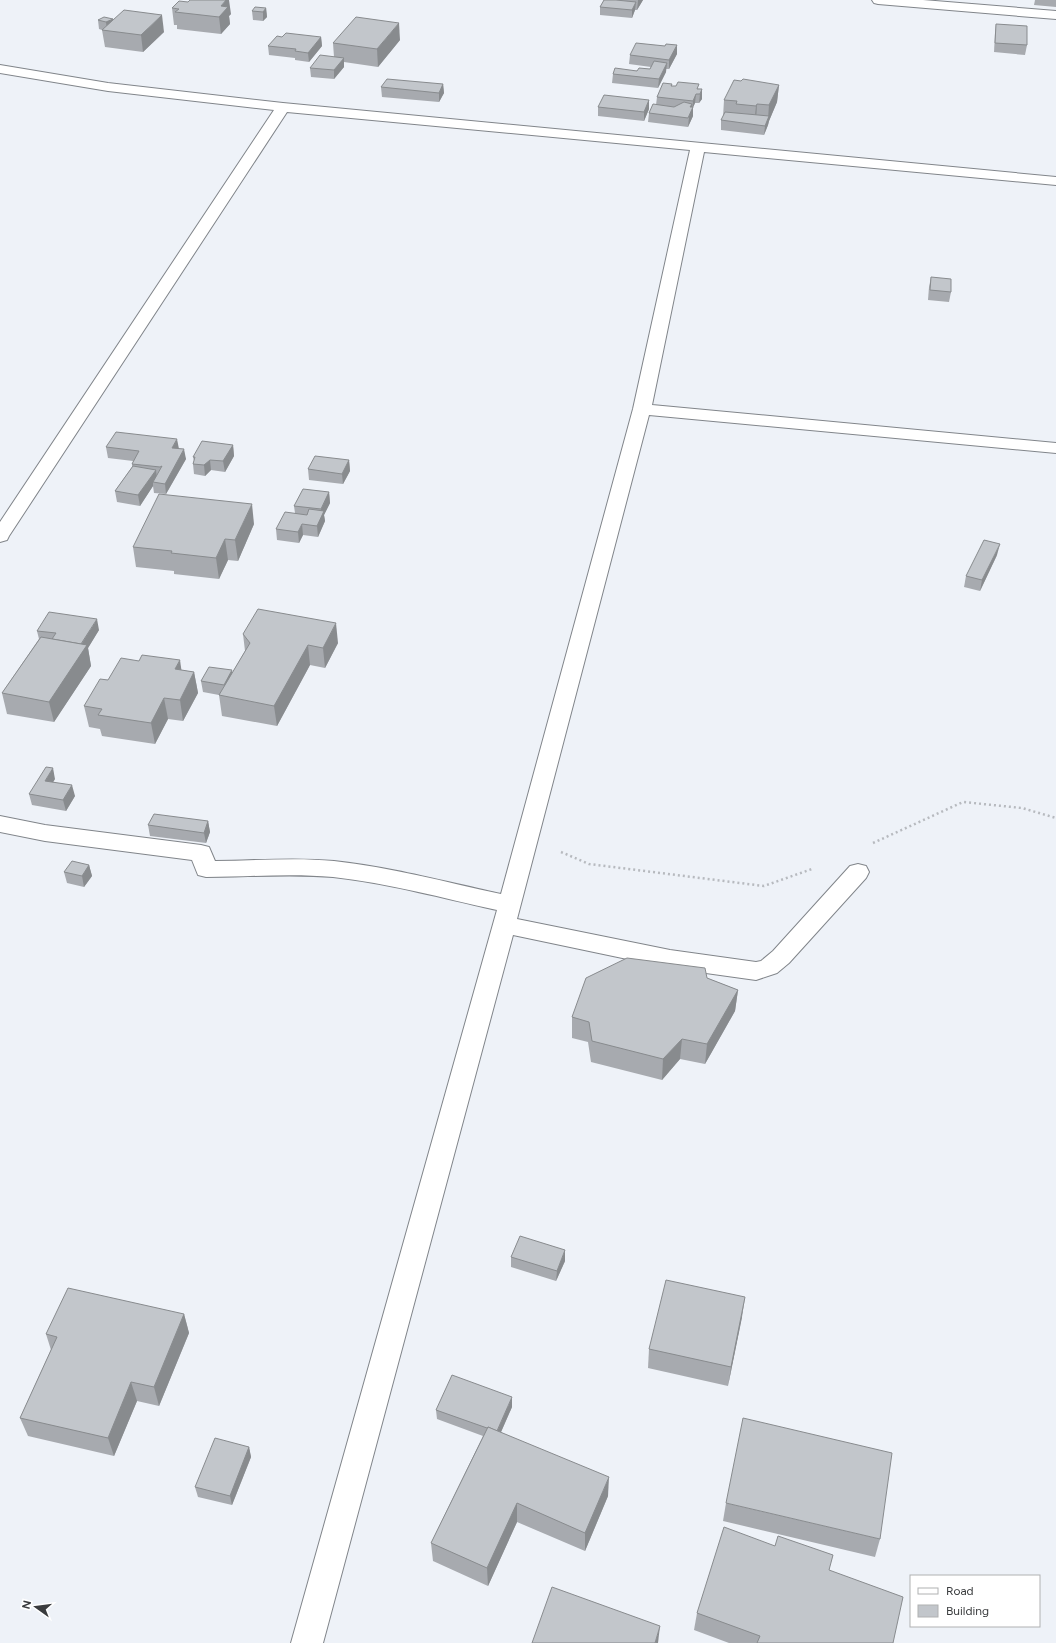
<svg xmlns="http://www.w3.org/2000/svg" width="1056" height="1643" font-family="Figtree,sans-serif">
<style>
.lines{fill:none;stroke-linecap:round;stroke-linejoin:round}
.minor-casing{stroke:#81858a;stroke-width:2}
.path{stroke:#b7babf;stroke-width:2.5;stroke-dasharray:2 3;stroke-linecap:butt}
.minor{fill:#fff;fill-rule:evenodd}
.wall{fill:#a7aaaf}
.shaded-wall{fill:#888b8e}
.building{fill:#c2c6cb;stroke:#888b8e}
</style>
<rect width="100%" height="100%" fill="#eef2f8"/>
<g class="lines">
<g class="minor-casing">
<g id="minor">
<path d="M872 0H923L1056 11V19L878 4 874 3Z"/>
<path d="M0 65 108 83 283 103 1056 177V185L704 152 652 405 1056 443V453L649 415 517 919 670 950 756 962 761 961 773 951 850 866 858 864 866 866 869 872 866 878 789 963 777 973 756 980 670 968 513 935 323 1643H291L497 910C442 898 388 883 333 877 291 873 248 877 206 877L198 875 192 860 45 841 0 832V816L45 825 201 845 209 847 215 861C254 861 294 857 334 861 390 867 445 882 501 894L633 409 690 150 287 112 9 536 7 540 0 542V522L274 110 108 91 0 73Z"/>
</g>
</g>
<g class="path">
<path d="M873 843 963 802 1022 808 1056 818"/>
<path d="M561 852 589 864 764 886 812 869"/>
</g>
<use href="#minor" class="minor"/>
</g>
<g class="wall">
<path d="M604 0H643L637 10H635L632 18 600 15V7Z"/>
<path d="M1035 0H1056V7L1034 5Z"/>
<path d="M172 8 231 14 229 16 230 24 221 34 177 29V25H174Z"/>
<path d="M266 8 267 17 263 21 253 20 252 11Z"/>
<path d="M113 19V20L164 32 143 52 105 47 102 30 99 29 98 20Z"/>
<path d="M996 24 1027 45 1025 55 994 52 995 33Z"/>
<path d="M282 37H321L322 46 309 62 295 60V58L269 55 268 46Z"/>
<path d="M400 40 378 67 344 62V67L334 79 311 77 310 68 334 57 333 43Z"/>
<path d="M677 45V54L669 69H666V72L658 88 612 83 613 74 650 69 651 67 629 64 630 55 665 46Z"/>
<path d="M443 84 444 93 439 102 382 97 381 87Z"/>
<path d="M672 84V86L702 89V99L699 103H695L693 107V116L688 127 648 122 649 113 656 105 657 97Z"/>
<path d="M779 85 777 102 769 121 768 125 764 135 721 130V120L723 117 724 100Z"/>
<path d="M649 100V109L644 121 598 116V107Z"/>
<path d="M931 277 951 292 949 302 928 300 929 287Z"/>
<path d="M233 445 234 456 225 472 211 470 205 476 194 474 193 464 194 461 193 457Z"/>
<path d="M106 447 178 448 186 459 166 494 154 493 153 486 140 506 117 502 115 491 132 467V464L133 461 108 458Z"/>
<path d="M349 460 350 471 343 484 309 480 308 469Z"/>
<path d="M329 492 330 503 324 515 325 521 318 537 303 535 299 543 277 540 276 529 295 513 294 506Z"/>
<path d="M254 524 238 561 228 560 219 579 174 574V571L136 567 133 547Z"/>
<path d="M997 555 980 591 964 587 966 576Z"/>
<path d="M99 630 88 648 91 666 54 722 7 714 2 693 39 639 37 631Z"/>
<path d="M243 634 338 643 325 668 310 665 277 726 222 716 219 695 203 692 201 681 232 673 245 651Z"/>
<path d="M181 670 194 672 198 693 183 721 168 719 155 744 102 736 100 729 89 727 84 706 108 680Z"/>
<path d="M55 779 53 782 75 796 66 811 32 805 29 794Z"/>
<path d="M208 821 210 832 206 843 150 836 148 825Z"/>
<path d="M89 865 92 876 84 887 67 883 64 872Z"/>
<path d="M707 978 738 990 735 1011 705 1064 680 1059 662 1080 591 1062 588 1042 572 1038V1017Z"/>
<path d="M511 1257 565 1261 556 1281 511 1267Z"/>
<path d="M184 1314 189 1333 159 1406 137 1401 114 1456 28 1436 20 1418 51 1350 46 1334Z"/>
<path d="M742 1317 728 1386 648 1368 649 1349Z"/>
<path d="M512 1407 501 1432 608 1496 585 1551 517 1522 488 1586 433 1561 431 1543 483 1436 437 1419 436 1410Z"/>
<path d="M249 1447 251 1457 232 1505 198 1497 195 1487Z"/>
<path d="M726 1503 880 1539 875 1557 723 1521Z"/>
<path d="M829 1571 893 1643H729L694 1630 697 1613Z"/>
</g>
<g class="shaded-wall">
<path d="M226 0H229L231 14 229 16 230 24 221 34 219 17 221 6Z"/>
<path d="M638 0H643L637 10 638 1Z"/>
<path d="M636 2 635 10 632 18V10Z"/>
<path d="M266 8 267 17 263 21V12Z"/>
<path d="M162 15 164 32 143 52 141 35Z"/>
<path d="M113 19 114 28 107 31 106 22Z"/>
<path d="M399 23 400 40 378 67 377 49Z"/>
<path d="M321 37 322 46 309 62 308 53Z"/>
<path d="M677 45V54L669 69V60Z"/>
<path d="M344 58V67L334 79V70Z"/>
<path d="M667 63 666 72 658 88 659 79Z"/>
<path d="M443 84 444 93 439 102V93Z"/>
<path d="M779 85 777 102 769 121 768 125 764 135 765 126 768 119 769 105Z"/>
<path d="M702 89V99L699 103 700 94Z"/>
<path d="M696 94 695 103 692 110 693 107V116L688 127 690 107 692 104V110L693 101Z"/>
<path d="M649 100V109L644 121V112Z"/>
<path d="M757 104 756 122 754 124 756 106Z"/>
<path d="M177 439 179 449 172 448Z"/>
<path d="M233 445 234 456 225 472 223 461Z"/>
<path d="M184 449 186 459 166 494 165 484Z"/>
<path d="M210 460 211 470 205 476 204 465Z"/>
<path d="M349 460 350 471 343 484 342 474Z"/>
<path d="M156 470 157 480 153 482V486L140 506 138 495Z"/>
<path d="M329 492 330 503 324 515 325 521 318 537 317 526 321 516V509Z"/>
<path d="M252 504 254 524 238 561 235 540Z"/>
<path d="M302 524 303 535 299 543 298 532Z"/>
<path d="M225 539 228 560 219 579 216 558Z"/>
<path d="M1000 544 997 555 980 591 982 580Z"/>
<path d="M97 619 99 630 88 648 91 666 54 722 49 702 81 645Z"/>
<path d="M336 623 338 643 325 668 323 648Z"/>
<path d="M308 645 310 665 277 726 274 706Z"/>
<path d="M180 660 183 681 175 669Z"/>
<path d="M232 670 233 681 226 696 224 685Z"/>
<path d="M194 672 198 693 183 721 180 700Z"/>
<path d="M164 698 168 719 155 744 151 723Z"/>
<path d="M53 768 55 779 47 792 45 781Z"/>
<path d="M72 785 75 796 66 811 63 800Z"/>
<path d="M208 821 210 832 206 843 204 833Z"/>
<path d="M89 865 92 876 84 887 82 876Z"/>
<path d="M738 990 735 1011 705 1064 707 1044Z"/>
<path d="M682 1039 680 1059 662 1080 663 1059Z"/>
<path d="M565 1250V1261L556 1281 557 1271Z"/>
<path d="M745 1297 742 1317 728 1386 731 1367Z"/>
<path d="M184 1314 189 1333 159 1406 154 1387Z"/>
<path d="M131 1382 137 1401 114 1456 108 1438Z"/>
<path d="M512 1397V1407L497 1441V1432Z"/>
<path d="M249 1447 251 1457 232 1505 230 1496Z"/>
<path d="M609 1477 608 1496 585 1551V1533Z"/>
<path d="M517 1503V1522L488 1586 487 1568Z"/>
<path d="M660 1626 658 1643H655Z"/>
</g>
<g class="building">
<path d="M190 0H226L221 6 228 7 219 17 175 12 179 9 172 8 179 1 188 2Z"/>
<path d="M604 0H616L636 2 632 10 600 7Z"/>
<path d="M255 7 266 8 263 12 252 11Z"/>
<path d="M124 10 162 15 141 35 102 30Z"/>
<path d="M104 17 113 19 106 22 98 20Z"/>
<path d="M356 17 399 23 377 49 333 43Z"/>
<path d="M996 24 1027 26V45L995 43Z"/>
<path d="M286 33 321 37 308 53 295 51 296 49 268 46 277 36 282 37Z"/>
<path d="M636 43 665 46 666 44 677 45 669 60 630 55Z"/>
<path d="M320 55 344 58 334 70 310 68Z"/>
<path d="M654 61 667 63 659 79 613 74 615 68 637 71 639 68 650 69Z"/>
<path d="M387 79 443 84 439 93 381 87Z"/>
<path d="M743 79 779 85 769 105 757 104 756 106 736 104 737 101 724 100 734 80 741 81Z"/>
<path d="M678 82 699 84 697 89H702L700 94H696L693 101 657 97 663 83 672 84 671 86H676Z"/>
<path d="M604 95 649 100 644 112 598 107Z"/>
<path d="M684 102 692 104 690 107H693L688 118 649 113 653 104 674 107Z"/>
<path d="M725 112 769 116 765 126 721 120Z"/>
<path d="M931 277 951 279V292L930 290Z"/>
<path d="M116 432 177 439 172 448 184 449 165 484 153 482 162 466 160 467 132 464 139 451 106 447Z"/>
<path d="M202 441 233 445 223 461 210 460 204 465 193 464 195 457H193Z"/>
<path d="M315 456 349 460 342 474 308 469Z"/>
<path d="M133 466 156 470 138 495 115 491Z"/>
<path d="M303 489 329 492 321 509 294 506Z"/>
<path d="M159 494 252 504 235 540 225 539 216 558 171 553 172 551 133 547Z"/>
<path d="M309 509 324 511 317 526 302 524 298 532 276 529 285 512 307 515Z"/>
<path d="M984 540 1000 544 982 580 966 576Z"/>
<path d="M258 609 336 623 323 648 308 645 274 706 219 695 250 643 243 634Z"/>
<path d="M49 612 97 619 81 644 52 639 56 633 37 631Z"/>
<path d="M41 637 87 645 49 702 2 693Z"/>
<path d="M142 655 180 660 175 669 194 672 180 700 164 698 151 723 98 715 102 709 84 706 100 679 108 680 121 658 139 661Z"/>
<path d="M209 667 232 670 224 685 201 681Z"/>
<path d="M46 767 53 768 45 781 72 785 63 800 29 794Z"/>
<path d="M154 814 208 821 204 833 148 825Z"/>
<path d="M72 861 89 865 82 876 64 872Z"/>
<path d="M627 958 705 968 707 978 738 990 707 1044 682 1039 663 1059 592 1041 589 1022 572 1017 586 978Z"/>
<path d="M520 1236 565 1250 557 1271 511 1257Z"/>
<path d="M666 1280 745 1297 731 1367 649 1349Z"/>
<path d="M68 1288 184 1314 154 1387 131 1382 108 1438 20 1418 57 1337 46 1334Z"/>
<path d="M452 1375 512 1397 497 1431 488 1427 487 1428 436 1410Z"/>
<path d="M743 1418 892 1453 880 1539 726 1503Z"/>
<path d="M488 1427 609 1477 585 1533 517 1503 487 1568 431 1543Z"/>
<path d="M215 1438 249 1447 230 1496 195 1487Z"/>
<path d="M724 1527 775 1546 778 1536 833 1555 829 1570 903 1597 893 1643H757L760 1636 697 1613Z"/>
<path d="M552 1587 660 1626 655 1643H532Z"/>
</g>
<rect x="910" y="1575" width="130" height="52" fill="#ffffff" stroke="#b0b1b2"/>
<rect x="918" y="1588" width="20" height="6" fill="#ffffff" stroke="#b0b1b2"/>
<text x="946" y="1595" font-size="12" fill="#3a3c3e">Road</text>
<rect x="918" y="1605" width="20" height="12" fill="#c2c6cb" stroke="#b0b1b2"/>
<text x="946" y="1615" font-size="12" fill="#3a3c3e">Building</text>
<g transform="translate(36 1607) rotate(284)" stroke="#ffffff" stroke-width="3" paint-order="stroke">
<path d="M0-3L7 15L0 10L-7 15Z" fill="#3a3c3e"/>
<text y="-6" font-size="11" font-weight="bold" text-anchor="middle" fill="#3a3c3e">N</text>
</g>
</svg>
